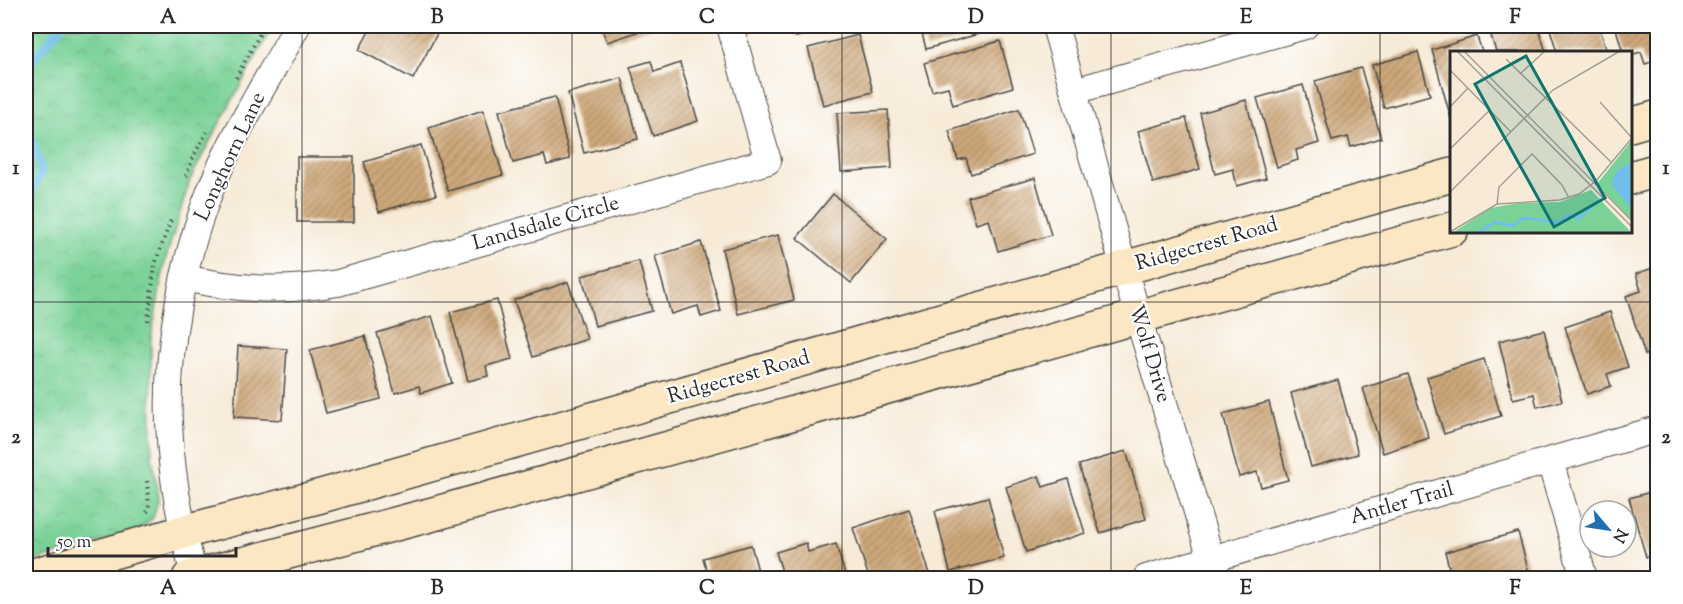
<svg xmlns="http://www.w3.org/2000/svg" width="1683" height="604" font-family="'Sorts Mill Goudy',serif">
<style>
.park{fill:url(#park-crowns);stroke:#527e62;stroke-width:1.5}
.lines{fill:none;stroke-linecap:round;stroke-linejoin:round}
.stream{stroke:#6fbfea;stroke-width:8}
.building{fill:url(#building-hatch)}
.street-casing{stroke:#4a4845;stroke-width:28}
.secondary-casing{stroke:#4a4845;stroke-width:36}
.path{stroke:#4a4845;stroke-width:4;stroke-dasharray:1.5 4.5;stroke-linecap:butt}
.street{stroke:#fff;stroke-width:26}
.secondary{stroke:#fbe7c3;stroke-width:33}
.grid{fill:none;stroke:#2b2b2b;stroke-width:1.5;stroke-opacity:0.55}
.labels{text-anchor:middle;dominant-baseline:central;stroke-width:4.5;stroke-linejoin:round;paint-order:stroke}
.street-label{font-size:21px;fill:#2b2b2b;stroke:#fff}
.inset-river{fill:none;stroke:#6fbfea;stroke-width:3}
.inset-road{fill:none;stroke:#a59e93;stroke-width:1.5}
.view{fill:#0f766e;fill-opacity:0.15;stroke:#0f766e;stroke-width:3}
.inset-edge{fill:none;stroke:#2b2b2b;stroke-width:3}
.neatline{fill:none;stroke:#2b2b2b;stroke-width:2}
.grid-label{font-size:20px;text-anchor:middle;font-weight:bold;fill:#2b2b2b}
</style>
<defs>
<pattern id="park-crowns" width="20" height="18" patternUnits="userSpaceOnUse" patternTransform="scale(1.5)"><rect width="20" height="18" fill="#7ad298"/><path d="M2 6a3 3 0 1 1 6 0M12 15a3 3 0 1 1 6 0" fill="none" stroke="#6ab483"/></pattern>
<pattern id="building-hatch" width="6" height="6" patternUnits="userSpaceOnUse" patternTransform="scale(1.5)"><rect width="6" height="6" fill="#cea87a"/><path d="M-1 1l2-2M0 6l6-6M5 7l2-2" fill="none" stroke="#a78964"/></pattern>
</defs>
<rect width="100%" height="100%" fill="#fff"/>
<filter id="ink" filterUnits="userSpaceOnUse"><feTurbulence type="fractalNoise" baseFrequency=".0167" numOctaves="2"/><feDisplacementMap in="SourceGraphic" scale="12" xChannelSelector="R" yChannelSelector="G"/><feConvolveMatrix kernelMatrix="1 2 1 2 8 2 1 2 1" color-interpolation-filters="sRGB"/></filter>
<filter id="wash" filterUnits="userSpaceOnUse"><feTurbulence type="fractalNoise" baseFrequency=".008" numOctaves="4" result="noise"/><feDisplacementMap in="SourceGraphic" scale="24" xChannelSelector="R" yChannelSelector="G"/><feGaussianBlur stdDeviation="1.35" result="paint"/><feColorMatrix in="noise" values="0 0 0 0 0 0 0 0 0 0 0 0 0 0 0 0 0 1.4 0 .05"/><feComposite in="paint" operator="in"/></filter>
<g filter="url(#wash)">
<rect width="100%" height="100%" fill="#f7ebd8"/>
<path class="park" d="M26 26H273L210 141 190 180 165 261 151 338 152 457 159 497 153 518 135 532 26 563Z"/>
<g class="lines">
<g class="stream">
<path d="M26 67 62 26"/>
<path d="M26 118 42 172 26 201"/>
</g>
</g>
<g id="blocks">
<g class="building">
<path d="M372 26H436L440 28 413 79 359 50Z"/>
<path d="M601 26H655L607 42Z"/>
<path d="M793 26H835L796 37Z"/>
<path d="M920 26H995L996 29 926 49Z"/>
<path d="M1512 26H1538L1546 52H1496L1490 32Z"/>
<path d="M1549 26H1599L1607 52H1557Z"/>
<path d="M1615 26H1658V60L1645 64 1641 52 1630 55V52H1623Z"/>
<path d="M858 35 873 92 823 105 808 48Z"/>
<path d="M1477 36 1482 52H1452L1451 119 1432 50Z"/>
<path d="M1000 41 1013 87 953 105 948 87 932 91 924 63Z"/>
<path d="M1418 52 1430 95 1384 108 1372 65Z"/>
<path d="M651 61 654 72 680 63 698 121 653 136 630 67Z"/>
<path d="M1361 68 1381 138 1351 147 1348 137 1332 141 1315 81Z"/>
<path d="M622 78 638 139 584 153 568 93Z"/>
<path d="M1303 85 1319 143 1296 150 1298 160 1277 167 1257 98Z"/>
<path d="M555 97 570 159 547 165 544 155 513 163 499 111Z"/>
<path d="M1246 100 1266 178 1237 186 1233 169 1215 174 1200 113Z"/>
<path d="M1019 109 1033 154 971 174 966 158 958 160 949 131Z"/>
<path d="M483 110 503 175 448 191 429 128Z"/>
<path d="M888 110 892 168 841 172 837 113Z"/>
<path d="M1186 118 1200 169 1153 183 1138 131Z"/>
<path d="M421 145 436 195 379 212 364 162Z"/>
<rect x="297" y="157" width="57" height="65"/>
<path d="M1035 178 1051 235 998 251 989 220 976 224 968 197Z"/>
<path d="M833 194 887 239 851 283 797 238Z"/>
<path d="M778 235 794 300 738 314 722 249Z"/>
<path d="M701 242 721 311 701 317 698 306 671 314 655 256Z"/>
<path d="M639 261 652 311 595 326 582 276Z"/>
<path d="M1658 266V350L1645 355 1626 296 1641 291 1636 274Z"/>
<path d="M568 282 587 339 533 357 514 300Z"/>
<path d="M497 300 512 359 486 366 488 376 468 381 450 312Z"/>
<path d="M1610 312 1628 367 1607 374 1611 386 1587 394 1565 327Z"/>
<path d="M432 316 452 383 421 393 419 386 395 393 377 333Z"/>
<path d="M1544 330 1562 401 1537 407 1534 394 1513 399 1499 341Z"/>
<path d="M365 336 381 399 326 413 310 350Z"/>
<path d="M238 346 287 349 282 420 234 417Z"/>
<path d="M1484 359 1501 416 1444 434 1427 377Z"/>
<path d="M1408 374 1429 438 1383 453 1363 388Z"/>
<path d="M1338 380 1358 454 1311 467 1291 393Z"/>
<path d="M1269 402 1288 480 1261 487 1257 472 1239 477 1223 414Z"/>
<path d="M1126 451 1146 519 1100 533 1079 465Z"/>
<path d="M1039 476 1043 487 1068 479 1085 533 1026 552 1006 487Z"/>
<path d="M1658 490V553L1646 557 1629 498Z"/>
<path d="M988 497 1004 558 950 572 935 511Z"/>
<path d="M909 509 931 577 925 578H869L853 528Z"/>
<path d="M1518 532 1530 577 1452 578 1445 552Z"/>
<path d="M806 543 808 552 836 544 846 578H784L776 552Z"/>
<path d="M751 545 760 578H709L703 558Z"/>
</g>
</g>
</g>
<g filter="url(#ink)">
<use href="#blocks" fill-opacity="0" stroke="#4a4845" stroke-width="1.5"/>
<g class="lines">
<g class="street-casing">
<g id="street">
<path d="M1055 26 1138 317 1217 578"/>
<path d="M1074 91 1305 26"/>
<path d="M184 278C240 290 282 292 338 283L768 161 730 26"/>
<path d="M1550 461 1584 578"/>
<path d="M195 578C181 528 171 475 169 422 166 347 183 260 210 191 233 133 268 80 297 26"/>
<path d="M1146 578 1658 429"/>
</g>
</g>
<g class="secondary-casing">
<g id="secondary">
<path d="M1630 125 1658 117"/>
<path d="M1630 178 1658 170"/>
<path d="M26 577 183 532 321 496 1452 175"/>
<path d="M189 578 426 516 1452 229"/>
</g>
</g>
<g class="path">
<path d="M236 78 264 26"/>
<path d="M186 176 194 155 207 132"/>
<path d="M148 321 155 264 172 217"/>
<path d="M147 481 149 508 147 512"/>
</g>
<use href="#street" class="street"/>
<use href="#secondary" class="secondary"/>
</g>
</g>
<path class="grid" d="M302 26V578M572 26V578M842 26V578M1111 26V578M1380 26V578M26 302H1658"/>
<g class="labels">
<g class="street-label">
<text transform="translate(231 157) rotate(-65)">Longhorn Lane</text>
<text transform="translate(546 224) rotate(-16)">Landsdale Circle</text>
<text transform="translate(1207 245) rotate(-16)">Ridgecrest Road</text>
<text transform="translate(1149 354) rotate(73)">Wolf Drive</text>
<text transform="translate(739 378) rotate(-16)">Ridgecrest Road</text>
<text transform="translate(1402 504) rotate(-16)">Antler Trail</text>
</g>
</g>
<g transform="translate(1450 51)">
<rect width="182" height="182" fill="#f7ebd8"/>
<path d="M181 90V169L147 133ZM141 139 181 181H4L40 157 69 152 110 151Z" fill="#7ad298"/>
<path d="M181 111V157L161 133 167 120Z" fill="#6fbfea"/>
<path class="inset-river" d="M28 181 46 171 62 175 74 167 110 171 117 164 129 167 149 149"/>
<path class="inset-road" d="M7 0 182 176M14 0 182 170M56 8 161 111M0 19 61 81M70 23 95 0M150 51 182 87M0 56 18 37M0 98 40 59M0 141 103 39 170 0M47 153 49 136 82 103 112 134 119 147M0 181 47 153 110 149 129 143 146 130 182 87"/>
<path class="view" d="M76 5 155 147 104 176 25 33Z"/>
<rect width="182" height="182" class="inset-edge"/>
</g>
<rect width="1683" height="604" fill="none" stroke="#fff" stroke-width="66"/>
<g transform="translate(1608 529) rotate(119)"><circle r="28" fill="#ffffff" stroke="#aaaaaa" stroke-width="1.5"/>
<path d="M0-4.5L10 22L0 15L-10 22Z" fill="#1f6fb2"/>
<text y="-9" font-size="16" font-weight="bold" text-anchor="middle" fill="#2b2b2b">N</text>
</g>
<path d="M48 547v9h188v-9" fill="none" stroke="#2b2b2b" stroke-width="3"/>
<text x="57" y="547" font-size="18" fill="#2b2b2b" stroke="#ffffff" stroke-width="4.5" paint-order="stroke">50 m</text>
<rect x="33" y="33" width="1617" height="538" class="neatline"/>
<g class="grid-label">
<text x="168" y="23">A</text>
<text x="437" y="23">B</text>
<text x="707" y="23">C</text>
<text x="976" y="23">D</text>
<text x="1246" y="23">E</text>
<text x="1515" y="23">F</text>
<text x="16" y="174">1</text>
<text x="1666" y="174">1</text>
<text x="16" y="443">2</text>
<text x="1666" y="443">2</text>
<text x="168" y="594">A</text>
<text x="437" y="594">B</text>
<text x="707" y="594">C</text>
<text x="976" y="594">D</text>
<text x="1246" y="594">E</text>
<text x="1515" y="594">F</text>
</g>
</svg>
